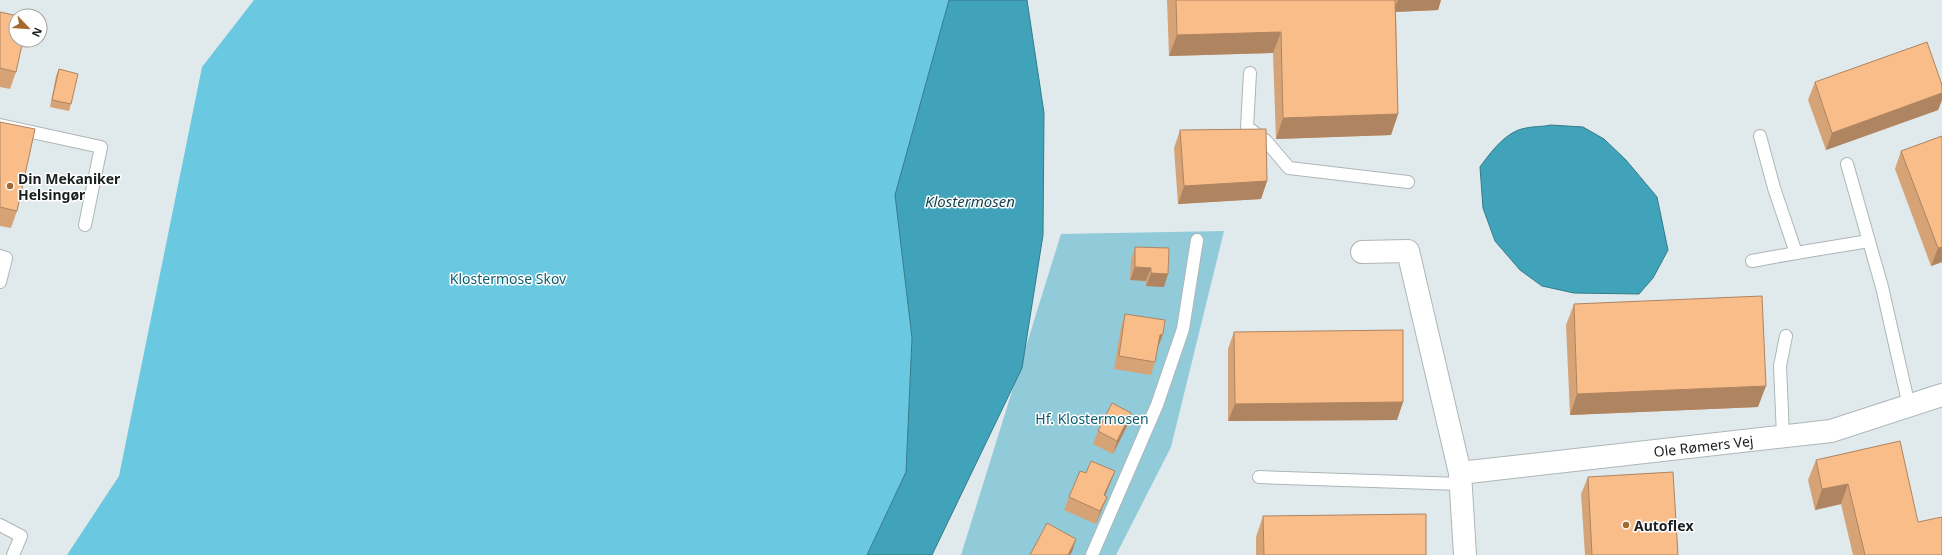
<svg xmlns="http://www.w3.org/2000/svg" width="1942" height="555" font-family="'Noto Sans',sans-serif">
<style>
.green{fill:#91cad9}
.forest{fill:#6ac9e0}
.water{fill:#40a3b9;stroke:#357b8b}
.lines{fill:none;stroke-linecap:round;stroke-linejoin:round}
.lane-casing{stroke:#aeb6b8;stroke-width:14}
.street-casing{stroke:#aeb6b8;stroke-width:24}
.lane{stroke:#fff;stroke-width:12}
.street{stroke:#fff;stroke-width:22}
.wall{fill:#d6a377}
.shaded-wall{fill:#ae8461}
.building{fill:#f9bd8a;stroke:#ae8461}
.poi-dot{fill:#a6692d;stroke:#fff;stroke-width:1.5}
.labels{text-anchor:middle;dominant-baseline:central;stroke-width:3;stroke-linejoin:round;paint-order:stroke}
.poi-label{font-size:14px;font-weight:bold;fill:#1c1f20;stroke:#fff;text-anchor:start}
.park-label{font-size:14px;fill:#0b5e6e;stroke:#fff}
.street-label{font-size:14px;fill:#1c1f20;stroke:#fff}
.water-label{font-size:15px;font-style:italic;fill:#133f49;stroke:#fff}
</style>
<rect width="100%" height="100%" fill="#e0e9eb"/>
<path class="green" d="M1224 231 1171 447 1116 555H961L1061 234Z"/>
<path class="forest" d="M254 0H949L895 195 912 338 906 472 867 555H67L119 476 202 67Z"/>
<g class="water">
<path d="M949 0H1027L1044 113 1043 235 1022 368 932 555H867L906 472 912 338 895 195Z"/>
<path d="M1551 125 1583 127 1604 139 1626 160 1657 197 1668 250 1653 278 1639 294 1574 293 1542 286 1520 270 1495 241 1483 208 1480 167C1491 152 1506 131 1526 128 1534 126 1543 127 1551 125Z"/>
</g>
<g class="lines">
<g class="lane-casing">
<g id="lane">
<path d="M1250 73 1247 127 1266 141 1289 168 1408 182"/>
<path d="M0 125 101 147 85 225"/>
<path d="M1760 136 1774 188 1796 253 1869 241"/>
<path d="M1847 164 1882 287 1909 406"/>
<path d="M0 256 6 258 0 282"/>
<path d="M1752 261 1796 253"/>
<path d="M1783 436 1780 366 1786 336"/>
<path d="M1259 477 1460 484"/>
<path d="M0 525 21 536 13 555"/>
<path d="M1092 555 1157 405 1183 329 1197 240"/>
</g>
</g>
<g class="street-casing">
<g id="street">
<path d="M1362 252 1408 251 1460 473 1465 555"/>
<path id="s1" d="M1460 473 1831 431 1942 395"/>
</g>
</g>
<use href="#lane" class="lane"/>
<use href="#street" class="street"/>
</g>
<g class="wall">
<path d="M1167 0H1441L1438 10 1396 12 1398 114 1391 135 1276 139 1273 53 1169 56Z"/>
<path d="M0 12 16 72 10 89 0 87Z"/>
<path d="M59 69 71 104 69 111 50 107 56 76Z"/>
<path d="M1815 82 1942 85V100L1938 110 1826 150 1808 100Z"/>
<path d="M0 122 17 211 11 228 0 226Z"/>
<path d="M1180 130 1267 181 1261 199 1178 204 1174 148Z"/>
<path d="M1942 136V262L1931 266 1895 169 1901 151Z"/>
<path d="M1135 247 1164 287 1146 286V281L1130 280 1131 260Z"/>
<path d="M1574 304 1758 407 1570 415 1566 325Z"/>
<path d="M1125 314 1163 334 1158 347 1155 362 1151 375 1114 369 1121 327Z"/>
<path d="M1234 332 1403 402 1397 420 1228 421V349Z"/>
<path d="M1127 426 1113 454 1093 444 1098 431Z"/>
<path d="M1816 460 1918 522 1942 555H1853L1841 504 1815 510 1808 480Z"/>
<path d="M1115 471 1105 496 1107 497 1102 509 1096 524 1064 510 1069 497 1086 473Z"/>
<path d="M1588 477 1678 555H1585L1581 494Z"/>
<path d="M1263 516 1426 555H1256V537Z"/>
</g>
<g class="shaded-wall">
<path d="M1398 0H1441L1438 10 1393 12Z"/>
<path d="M1281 32 1273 53 1169 56 1177 35Z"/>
<path d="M1942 93V100L1938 110 1826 150 1832 133Z"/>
<path d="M1398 114 1391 135 1276 139 1283 118Z"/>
<path d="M1267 181 1261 199 1178 204 1184 186Z"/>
<path d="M1942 247V262L1931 266 1938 248Z"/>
<path d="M1135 267 1151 268 1146 281 1130 280Z"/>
<path d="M1151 273 1168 274 1164 287 1146 286Z"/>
<path d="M1163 334 1158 347 1155 348 1160 335Z"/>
<path d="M1766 386 1758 407 1570 415 1577 394Z"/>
<path d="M1403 402 1397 420 1228 421 1235 404Z"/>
<path d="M1131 413 1127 426 1113 454 1117 441Z"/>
<path d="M1115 471 1110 484 1100 508 1104 495Z"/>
<path d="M1848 484 1841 504 1815 510 1822 489Z"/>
<path d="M1107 497 1102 509 1096 524 1100 511Z"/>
<path d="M1076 539 1072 552 1070 555H1068Z"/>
</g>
<g class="building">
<path d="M1176 0H1395L1398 114 1283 118 1281 32 1177 35Z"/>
<path d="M0 12 18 16H16V40H23L16 72 0 68Z"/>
<path d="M1927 42 1942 85V93L1832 133 1815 82Z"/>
<path d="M59 69 78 74 71 104 52 100Z"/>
<path d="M0 122 35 129 17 211 0 207Z"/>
<path d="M1266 129 1267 181 1184 186 1180 130Z"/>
<path d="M1942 136V247L1938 248 1901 151Z"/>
<path d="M1135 247 1169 248 1168 274 1151 273V268L1135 267Z"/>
<path d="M1762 296 1766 386 1577 394 1574 304Z"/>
<path d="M1125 314 1165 320 1163 334 1160 335 1155 362 1119 356Z"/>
<path d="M1403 330V402L1235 404 1234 332Z"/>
<path d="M1112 403 1131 413 1117 441 1098 431Z"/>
<path d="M1900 441 1918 522 1942 517V555H1865L1848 484 1822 489 1816 460Z"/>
<path d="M1091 461 1115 471 1104 495 1107 497 1100 511 1069 497 1080 471 1086 473Z"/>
<path d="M1673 472 1678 555H1592L1588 477Z"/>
<path d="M1426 514V555H1264L1263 516Z"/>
<path d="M1047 523 1076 539 1068 555H1030Z"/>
</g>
<g class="poi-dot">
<circle cx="10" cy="186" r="4"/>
<circle cx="1626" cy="525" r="4"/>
</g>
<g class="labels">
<g class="poi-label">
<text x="18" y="178">Din Mekaniker<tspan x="18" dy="16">Helsingør</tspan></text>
<text x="1634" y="525">Autoflex</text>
</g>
<g class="park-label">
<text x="508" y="278">Klostermose Skov</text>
<text x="1092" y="418">Hf. Klostermosen</text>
</g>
<g class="street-label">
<text stroke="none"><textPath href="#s1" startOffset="245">Ole Rømers Vej</textPath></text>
</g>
<g class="water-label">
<text x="970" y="201">Klostermosen</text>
</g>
</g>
<g transform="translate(28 28) rotate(115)"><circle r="19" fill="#ffffff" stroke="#a4a5a6"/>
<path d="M0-3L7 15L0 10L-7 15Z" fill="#a6692d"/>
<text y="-6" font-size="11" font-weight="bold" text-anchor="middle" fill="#1c1f20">N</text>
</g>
</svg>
